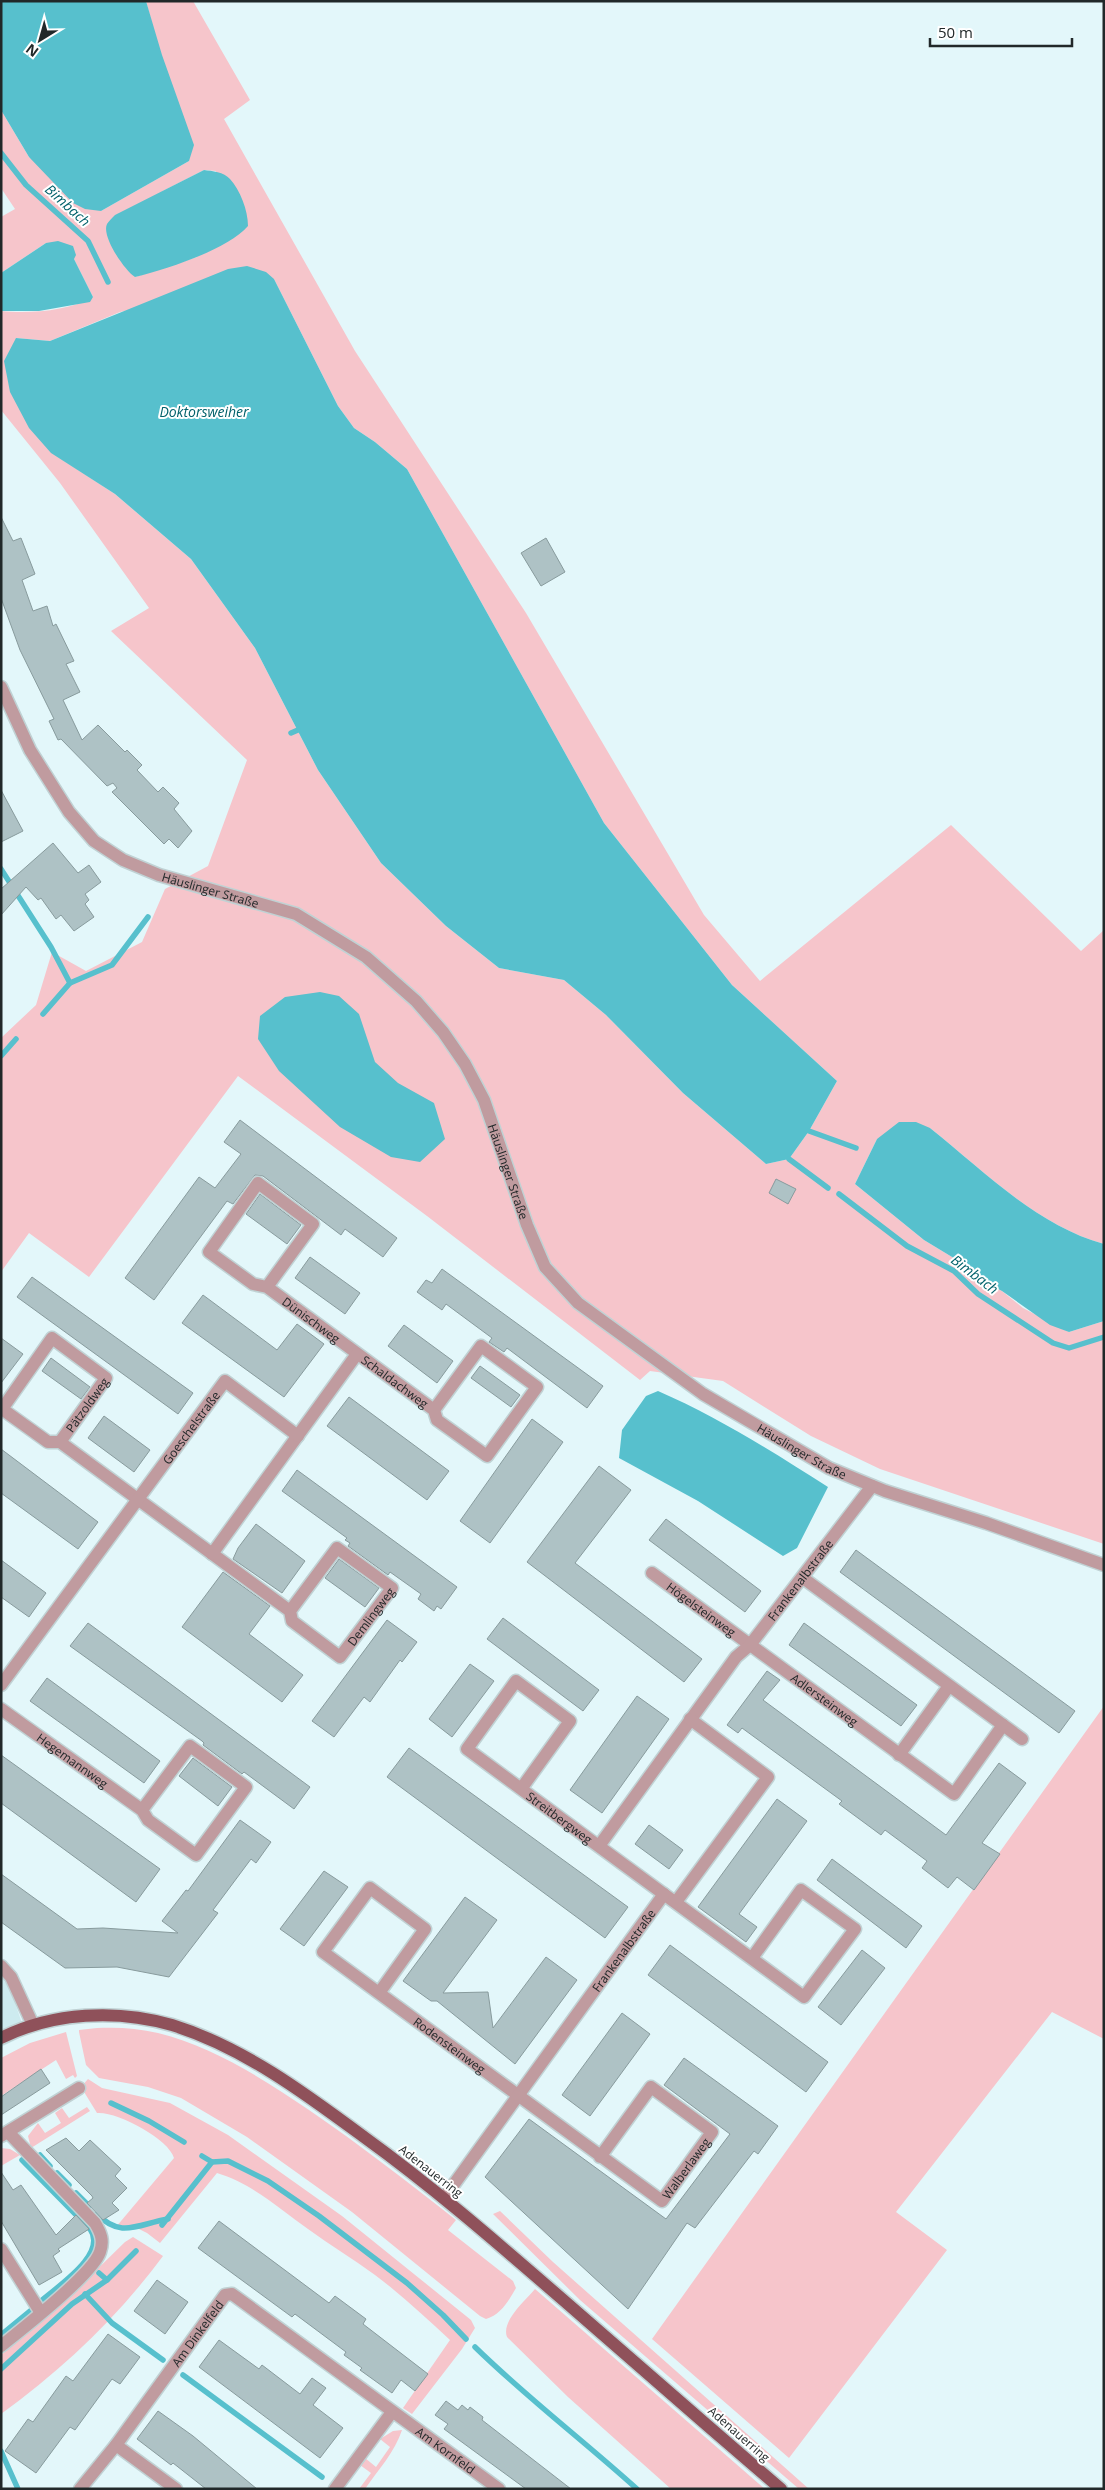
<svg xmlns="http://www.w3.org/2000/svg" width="1105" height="2490" font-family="'Open Sans',sans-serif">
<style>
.built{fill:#cdebef}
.green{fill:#f6c5cb;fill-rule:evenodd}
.water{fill:#57c0cd}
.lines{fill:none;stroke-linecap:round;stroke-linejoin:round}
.stream{stroke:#57c0cd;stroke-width:5.5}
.building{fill:#aec2c5;stroke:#889b9d}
.minor-casing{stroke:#c0d2d4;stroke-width:15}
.major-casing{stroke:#c0d2d4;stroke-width:15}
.minor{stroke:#c09b9f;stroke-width:12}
.major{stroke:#8f515a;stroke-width:12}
.labels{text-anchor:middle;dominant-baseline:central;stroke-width:4;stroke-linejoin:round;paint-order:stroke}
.street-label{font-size:12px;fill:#212829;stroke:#fff}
.water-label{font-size:14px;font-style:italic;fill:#00606a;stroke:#fff}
</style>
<rect width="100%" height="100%" fill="#e3f7fa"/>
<path class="built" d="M1 1976 11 1991 26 2035 1 2047Z"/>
<g class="green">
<path d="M146 1H193L250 100 224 119 355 351 526 613 704 915 760 981 951 825 1081 951 1104 930V1244C1036 1225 984 1171 930 1128L877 1139 855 1184 924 1240 957 1260 977 1278 1002 1291 1023 1308 1069 1332 1104 1321V1544L880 1469 811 1436 723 1381 650 1371 640 1380 427 1216 238 1076 89 1277 29 1233 1 1272V1038L36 1005 52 952 86 971 142 942 165 889 208 866 247 760 111 631 149 608 60 483 1 410V311C29 314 69 311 93 297L74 259 46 243 1 273V217L15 209 1 188V110L29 157 101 211 189 161ZM204 170 216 171 197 257 135 277 163 191ZM274 279 338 406 354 428 375 442 407 469 604 823 732 985 837 1081 809 1131 789 1159 766 1164 683 1093 606 1015 564 980 499 968 446 926 381 863 318 770 255 648 191 559 115 494 52 453 16 338 50 341 120 312Z"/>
<path d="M1104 1706V2039L1052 2012 896 2212 947 2250 789 2458 652 2339Z"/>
<path d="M97 2028C117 2027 138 2028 158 2033 213 2047 262 2078 309 2110 360 2145 408 2182 456 2220L448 2230 513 2281 516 2288C509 2300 501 2315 486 2319L480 2316 352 2212 247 2137 181 2098 148 2087 99 2078 86 2065 79 2032V2030Z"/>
<path d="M66 2032 77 2076 75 2078 73 2075 66 2079 56 2060 1 2096V2058L30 2043Z"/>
<path d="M88 2079 102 2088 170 2103 228 2135 342 2216 471 2320 475 2328 462 2349 412 2414 403 2408 450 2340C426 2318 402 2295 375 2275 353 2259 330 2245 308 2229 280 2209 251 2183 217 2173L160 2243 147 2233 131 2225 116 2227 174 2158C169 2139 117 2111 97 2113L81 2087Z"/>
<path d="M87 2107 90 2111 31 2148 28 2136 38 2123 45 2133 61 2123 55 2113 62 2108 69 2118Z"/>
<path d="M1 2148 10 2149 20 2155 1 2166Z"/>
<path d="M500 2211 553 2262 809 2489H799L580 2300 493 2214Z"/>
<path d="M133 2237 163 2256C117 2318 63 2369 1 2414V2355L74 2292 125 2242Z"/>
<path d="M535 2289 765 2489H671L568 2397 507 2337C501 2321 525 2301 535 2289Z"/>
<path d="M402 2430C395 2452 378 2470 365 2489H359L371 2473 360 2465 365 2458 376 2467 390 2447 380 2439 393 2431Z"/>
<path d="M1 2447 20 2489H16L1 2458Z"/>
</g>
<g class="water">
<path d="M1 1H146L162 55 194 145 189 161 101 211 85 209 73 203 29 157 1 110Z"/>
<path d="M204 170C212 171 224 172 230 179 240 190 248 210 248 226 227 250 167 269 135 277 125 271 101 236 107 224 109 221 112 218 115 215Z"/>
<path d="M58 241 73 246 76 255 74 259 93 297 90 302 39 311H1V273L46 243Z"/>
<path d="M247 266 266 272 274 279 338 406 354 428 375 442 407 469 604 823 732 985 837 1081 809 1131 789 1159 766 1164 683 1093 606 1015 564 980 499 968 446 926 381 863 318 770 255 648 191 559 115 494 51 453 29 428 10 392 4 361 16 338 50 341 228 269Z"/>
<path d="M320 992 339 996 359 1014 375 1062 398 1083 434 1103 445 1139 420 1162 391 1157 340 1127 279 1071 258 1039 260 1016 285 997Z"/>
<path d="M899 1122H916L930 1128C984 1171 1036 1225 1104 1244V1321L1069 1332 1050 1325 1002 1291 977 1278 957 1260 924 1240 855 1184 877 1139Z"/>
<path d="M658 1391C718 1417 773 1452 828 1487L797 1548 783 1556 698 1501 619 1458 622 1430 646 1396Z"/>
</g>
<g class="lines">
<g class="stream">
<path d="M1 153 26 185 88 241 108 282"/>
<path d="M291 733 298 730"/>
<path d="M1 869 51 947 70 983"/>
<path d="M43 1014 70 983 112 965 148 917"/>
<path d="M1 1056 16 1039"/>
<path d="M809 1131 856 1148"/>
<path d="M789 1159 828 1188"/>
<path d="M839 1194 907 1246 954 1271 978 1294 1053 1343 1069 1348 1104 1337"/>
<path d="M111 2103 149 2121 184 2142"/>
<path d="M40 2155 50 2166"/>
<path d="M202 2156 212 2162"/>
<path d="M22 2160 90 2229C108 2254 58 2286 41 2301"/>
<path d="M57 2173 69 2185"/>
<path d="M76 2193 89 2206"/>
<path d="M97 2214C121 2239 138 2224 168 2219"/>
<path d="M162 2225 212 2162 228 2161 268 2181 319 2216 407 2283 443 2315 466 2339"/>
<path d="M99 2273 107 2280"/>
<path d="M85 2294 112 2323 163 2360"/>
<path d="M1 2335 30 2311"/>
<path d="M475 2347C526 2397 584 2441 637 2489"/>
<path d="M1 2369 72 2304 107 2280 136 2251"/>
<path d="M183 2375 322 2477"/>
<path d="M1 2451 18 2489"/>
</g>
</g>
<g class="building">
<path d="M1 517 13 541 21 538 35 574 22 580 33 611 47 606 53 626 56 624 74 661 66 664 80 692 63 700 82 740 98 725 125 752 127 750 142 765 137 770 158 792 163 787 179 803 174 809 192 831 178 848 169 839 164 844 112 792 117 788 113 783 107 786 61 739 58 740 49 721 54 719 20 650 1 598Z"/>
<path d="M546 538 565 572 541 586 521 553Z"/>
<path d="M1 790 23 831 1 842Z"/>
<path d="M53 843 78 873 89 865 101 882 85 894 89 900 85 904 94 917 74 931 61 915 56 919 41 898 38 900 26 887 1 915V889Z"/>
<path d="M240 1120 397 1238 383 1257 345 1229 341 1235 263 1176 255 1175 233 1204 227 1201 154 1300 125 1278 199 1177 215 1188 241 1154 224 1142Z"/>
<path d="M776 1179 796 1189 788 1204 769 1193Z"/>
<path d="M260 1194 301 1225 287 1244 246 1214Z"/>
<path d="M310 1257 360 1293 345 1314 295 1278Z"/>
<path d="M442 1269 603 1386 587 1408 507 1348 504 1352 489 1342 492 1338 446 1304 442 1310 417 1292 426 1280 432 1283Z"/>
<path d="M32 1277 193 1393 178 1414 17 1297Z"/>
<path d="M203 1295 277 1350 297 1324 324 1344 284 1397 182 1323Z"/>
<path d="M404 1325 453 1361 437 1383 388 1346Z"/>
<path d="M1 1338 23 1354 1 1383Z"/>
<path d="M51 1358 90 1387 81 1399 42 1371Z"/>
<path d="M480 1366 520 1395 511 1407 471 1378Z"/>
<path d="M349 1397 449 1471 427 1500 327 1426Z"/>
<path d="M104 1416 150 1450 134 1472 88 1438Z"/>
<path d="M532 1419 563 1442 490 1543 460 1521Z"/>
<path d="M1 1449 98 1522 78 1549 1 1493Z"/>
<path d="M599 1466 631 1490 575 1563 702 1659 684 1682 527 1562Z"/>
<path d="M297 1470 457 1587 441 1609 437 1606 434 1611 418 1599 421 1594 390 1572 388 1575 348 1546 350 1543 345 1540 347 1538 282 1491Z"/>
<path d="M666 1519 761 1591 745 1612 649 1540Z"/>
<path d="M256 1524 305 1561 282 1593 233 1559 238 1548Z"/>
<path d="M856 1550 1075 1711 1059 1733 840 1572Z"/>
<path d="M339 1559 379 1588 365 1607 325 1578Z"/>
<path d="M1 1560 46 1593 29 1617 1 1597Z"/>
<path d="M223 1572 270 1606 249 1634 303 1675 282 1702 182 1627Z"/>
<path d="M503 1618 599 1690 583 1711 487 1639Z"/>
<path d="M387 1620 417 1642 402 1662 400 1660 370 1702 364 1697 334 1737 312 1721Z"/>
<path d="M88 1623 310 1787 294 1809 244 1772 242 1774 203 1745 204 1743 202 1741 70 1646Z"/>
<path d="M804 1623 917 1705 901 1726 789 1645Z"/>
<path d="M470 1664 494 1681 452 1737 429 1719Z"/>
<path d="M767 1671 780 1680 763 1700 946 1835 999 1763 1026 1783 982 1843 1000 1854 974 1890 957 1877 948 1888 922 1868 927 1861 885 1830 881 1835 839 1804 842 1801 742 1728 738 1733 727 1725Z"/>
<path d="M47 1678 160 1761 144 1783 30 1701Z"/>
<path d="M637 1696 669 1719 602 1813 570 1790Z"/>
<path d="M409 1748 628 1907 605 1938 387 1777Z"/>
<path d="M1 1755 160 1869 136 1902 1 1803Z"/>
<path d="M193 1758 232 1787 218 1806 179 1776Z"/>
<path d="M777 1799 807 1821 739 1914 757 1927 746 1942 698 1907Z"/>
<path d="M240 1820 271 1842 256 1863 251 1859 213 1910 218 1913 169 1977 117 1967 65 1968 1 1922V1874L77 1929 103 1928 178 1933 162 1921 186 1890 188 1891Z"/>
<path d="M649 1825 683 1850 669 1869 635 1844Z"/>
<path d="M832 1859 922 1926 906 1948 817 1880Z"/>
<path d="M324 1871 348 1887 304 1946 280 1929Z"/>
<path d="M465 1897 497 1920 443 1993 488 1992 493 2028 546 1957 577 1980 515 2064 437 2001H431L403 1981Z"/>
<path d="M670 1945 828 2062 806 2092 648 1975Z"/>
<path d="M862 1950 885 1968 841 2025 818 2007Z"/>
<path d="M622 2013 650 2034 590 2116 562 2095Z"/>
<path d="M684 2058 778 2126 758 2154 754 2151 695 2228 687 2223 628 2309 485 2177 529 2119 666 2219 730 2134 664 2085Z"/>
<path d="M41 2069 50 2083 1 2115V2097Z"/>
<path d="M66 2138 79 2151 90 2140 121 2169 115 2176 127 2188 112 2203 119 2210 103 2220 87 2203 93 2198 92 2196 46 2150Z"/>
<path d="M1 2172 13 2190 21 2185 56 2235 76 2215 89 2229 58 2249 60 2251 53 2256 62 2272 39 2285 1 2221Z"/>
<path d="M219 2221 329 2303 335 2296 366 2319 363 2324 428 2374 415 2391 401 2380 392 2393 360 2370 362 2368 344 2355 346 2352 295 2314 292 2317 198 2248Z"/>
<path d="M157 2280 188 2302 165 2334 134 2311Z"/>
<path d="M108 2334 140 2357 120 2384 112 2379 75 2430 70 2427 36 2473 5 2451 28 2419 33 2422 66 2376 73 2381Z"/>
<path d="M219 2340 259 2369 262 2365 300 2394 312 2378 326 2388 313 2405 343 2428 320 2458 199 2367Z"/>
<path d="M446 2401 458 2410 462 2405 468 2410 470 2407 483 2417 482 2420 571 2489H526L444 2429 448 2424 435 2415Z"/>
<path d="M158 2411 193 2436 257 2489H206L173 2463 171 2465 137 2439Z"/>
</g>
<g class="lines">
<g class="minor-casing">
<g id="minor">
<path id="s1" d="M1 687 30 750 69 812 94 841 123 860 159 875 296 914 366 957 416 1001 443 1032 465 1064 484 1100 527 1225 545 1267 578 1303 703 1394 829 1468 885 1491 986 1523 1104 1565"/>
<path id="s2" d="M267 1287 313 1224 258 1183 209 1252 253 1284 267 1287 434 1410 437 1420 487 1456 537 1387 481 1346 434 1410"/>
<path id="s3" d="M60 1442 106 1378 52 1338 2 1409 48 1442H60L290 1611 292 1621 340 1657 392 1588 337 1548 290 1611"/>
<path d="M212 1554 357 1354"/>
<path id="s4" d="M652 1573 954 1794 1003 1725"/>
<path d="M803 1578 1022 1739"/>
<path id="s5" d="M1 1685 225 1381 298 1436"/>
<path id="s6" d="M1 1709 142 1810 148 1820 196 1855 246 1787 190 1746 142 1810"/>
<path d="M899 1755 949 1686"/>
<path id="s7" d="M521 1789 570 1721 516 1681 467 1749C579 1832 692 1915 804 1997L855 1929 801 1890 752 1958"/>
<path id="s8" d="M599 1846 736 1657 750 1645 872 1486"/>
<path d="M676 1902 768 1777 690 1719"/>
<path d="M1 1966 11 1977 33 2025"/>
<path id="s9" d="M379 1993 425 1929 370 1888 323 1952 662 2201 712 2132 651 2087 600 2157"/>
<path d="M1 2136 79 2088"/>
<path id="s10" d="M444 2198 664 1894"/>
<path d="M1 2249 41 2313"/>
<path d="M1 2346C22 2329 92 2275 100 2252 104 2241 101 2233 95 2223L8 2132"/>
<path d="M116 2445 176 2489"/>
<path id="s11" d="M80 2489 116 2445 225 2295 232 2294 499 2489"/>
<path d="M335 2489 392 2412"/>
</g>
</g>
<g class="major-casing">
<path id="major" d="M1 2038C53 2012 117 2009 172 2025 243 2047 306 2094 364 2137 436 2189 502 2247 569 2305 640 2367 710 2428 781 2489"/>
</g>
<use href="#minor" class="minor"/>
<use href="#major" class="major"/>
</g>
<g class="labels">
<g class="street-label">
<text stroke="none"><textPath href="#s1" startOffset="308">Häuslinger Straße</textPath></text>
<text stroke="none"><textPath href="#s1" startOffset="742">Häuslinger Straße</textPath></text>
<text stroke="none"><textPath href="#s2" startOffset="355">Dünischweg</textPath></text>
<text stroke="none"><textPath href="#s2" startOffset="459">Schaldachweg</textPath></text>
<text stroke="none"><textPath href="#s3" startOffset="46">Pätzoldweg</textPath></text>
<text stroke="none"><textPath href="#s5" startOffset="320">Goeschelstraße</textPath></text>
<text stroke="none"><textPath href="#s1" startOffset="1162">Häuslinger Straße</textPath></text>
<text stroke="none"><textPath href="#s8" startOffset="334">Frankenalbstraße</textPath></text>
<text stroke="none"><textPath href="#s4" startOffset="61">Högelsteinweg</textPath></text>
<text stroke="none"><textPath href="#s3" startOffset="708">Demlingweg</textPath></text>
<text stroke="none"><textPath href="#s4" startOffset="214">Adlersteinweg</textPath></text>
<text stroke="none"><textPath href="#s6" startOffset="88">Hegemannweg</textPath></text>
<text stroke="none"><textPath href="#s7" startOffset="350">Streitbergweg</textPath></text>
<text stroke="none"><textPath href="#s10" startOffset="306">Frankenalbstraße</textPath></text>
<text stroke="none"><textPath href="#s9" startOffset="384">Rodensteinweg</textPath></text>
<text stroke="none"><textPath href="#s9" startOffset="688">Walberlaweg</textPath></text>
<text transform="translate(431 2171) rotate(38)">Adenauerring</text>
<text stroke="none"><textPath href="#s11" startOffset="195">Am Dinkelfeld</textPath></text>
<text transform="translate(739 2434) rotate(41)">Adenauerring</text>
<text stroke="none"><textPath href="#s11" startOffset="514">Am Kornfeld</textPath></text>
</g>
<g class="water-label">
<text transform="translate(68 205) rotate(42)">Bimbach</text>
<text x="204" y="411">Doktorsweiher</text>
<text transform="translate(975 1274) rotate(37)">Bimbach</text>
</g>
</g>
<rect width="1105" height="2490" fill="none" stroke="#212829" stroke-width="5"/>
<g transform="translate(40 40) rotate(217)" stroke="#ffffff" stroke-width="4" paint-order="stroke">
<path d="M0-4L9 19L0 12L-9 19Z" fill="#212829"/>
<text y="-8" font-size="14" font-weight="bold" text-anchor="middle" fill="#212829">N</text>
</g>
<path d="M930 38v8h142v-8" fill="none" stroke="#212829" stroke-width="2.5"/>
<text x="938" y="38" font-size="15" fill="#212829" stroke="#ffffff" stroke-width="4" paint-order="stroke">50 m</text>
</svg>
